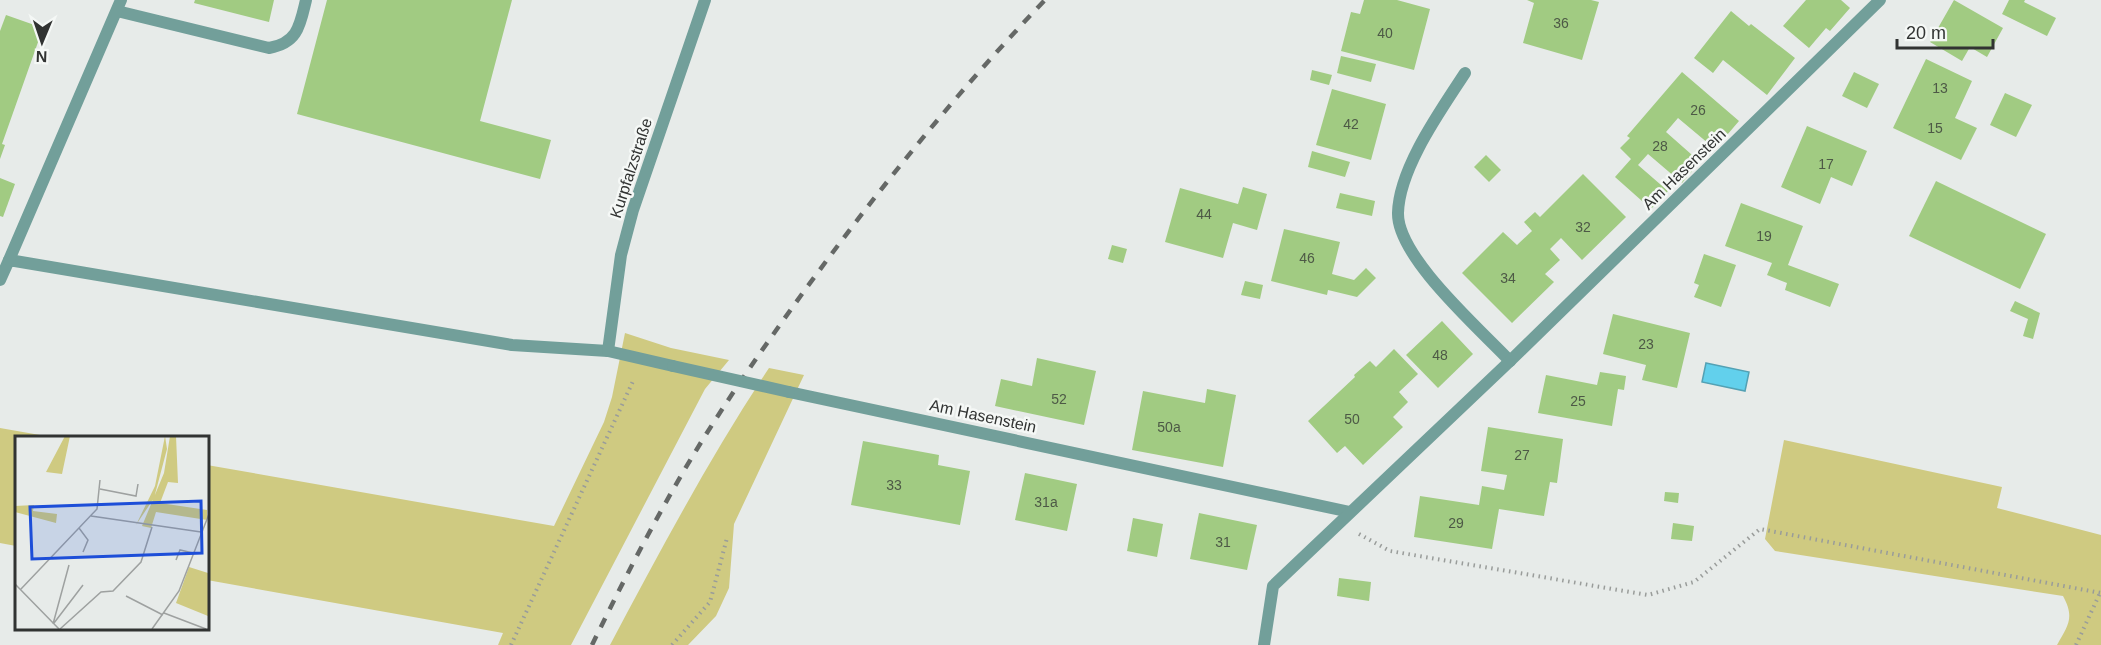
<svg xmlns="http://www.w3.org/2000/svg" width="2101" height="645" font-family="Arial,sans-serif">
<style>
.green{fill:#cfca81}
.water{fill:#62d0ec;stroke:#53a1b4;stroke-width:1.5}
.building{fill:#a1cb82}
.lines{fill:none;stroke-linecap:round;stroke-linejoin:round}
.path{stroke:#999c9a;stroke-width:4;stroke-dasharray:1.5 4.5;stroke-linecap:butt}
.lane{stroke:#729f9a;stroke-width:12}
.street{stroke:#729f9a;stroke-width:12}
.rail{stroke:#656866;stroke-width:4.5;stroke-dasharray:10 10;stroke-linecap:butt}
.street-bridge{stroke:#729f9a;stroke-width:12}
.labels{text-anchor:middle;dominant-baseline:central;stroke-width:5;stroke-linejoin:round;paint-order:stroke}
.number-label{font-size:14px;fill:#4d5946}
.street-label{font-size:16px;fill:#313332;stroke:#f5f8f6}
.inset-road{fill:none;stroke:#9ea1a0;stroke-width:1.5}
.view{fill:#1d4ed8;fill-opacity:0.15;stroke:#1d4ed8;stroke-width:3}
.inset-edge{fill:none;stroke:#313332;stroke-width:3}
</style>
<rect width="100%" height="100%" fill="#e7ebe9"/>
<g class="green">
<path d="M625 333 671 348 729 360 705 389 571 645H498L503 633 207 580V465L554 526 604 422 612 397Z"/>
<path d="M769 368 804 375 734 524 729 588 716 616 688 645H610C660 551 710 457 769 368Z"/>
<path d="M0 428 57 438H16V546L0 543Z"/>
<path d="M1784 440 2002 487 1997 508 2101 535V645H2057C2068 625 2075 618 2063 596L1775 551 1765 539Z"/>
</g>
<path class="water" d="M1706 363 1749 372 1745 391 1702 382Z"/>
<g class="building">
<path d="M195 0H274L269 22 194 3Z"/>
<path d="M327 0H512L480 121 551 140 540 179 297 114Z"/>
<path d="M1364 0H1397L1430 9 1414 70 1341 51 1351 12 1360 14Z"/>
<path d="M1527 0H1591L1599 2 1582 60 1523 43 1534 3Z"/>
<path d="M1806 0H1841L1850 8 1830 31 1826 28 1809 48 1783 26Z"/>
<path d="M1954 0 2003 28 1987 57 1970 47 1962 61 1930 42Z"/>
<path d="M2009 0H2025L2024 2 2056 18 2047 36 2002 14Z"/>
<path d="M1731 11 1749 26 1751 24 1795 58 1767 95 1723 60 1713 73 1694 58Z"/>
<path d="M6 15 43 28 2 144 5 145 0 159V31Z"/>
<path d="M1341 56 1376 64 1371 82 1337 73Z"/>
<path d="M1926 59 1972 81 1955 118 1977 128 1961 160 1893 128Z"/>
<path d="M1312 70 1332 75 1329 85 1310 80Z"/>
<path d="M1682 72 1739 121 1715 149 1678 118 1666 132 1700 162 1682 183 1648 154 1638 165 1668 191 1651 209 1615 177 1631 159 1620 148 1630 138 1627 136Z"/>
<path d="M1854 72 1879 84 1867 108 1842 96Z"/>
<path d="M1332 89 1386 104 1371 160 1316 145Z"/>
<path d="M2005 93 2032 105 2016 137 1990 125Z"/>
<path d="M1807 126 1867 151 1852 186 1831 177 1820 204 1781 187Z"/>
<path d="M1312 151 1350 162 1345 177 1308 167Z"/>
<path d="M1486 155 1501 170 1489 182 1474 167Z"/>
<path d="M1583 174 1626 217 1582 260 1561 238 1550 249 1560 260 1545 274 1554 282 1512 323 1462 273 1503 232 1517 245 1532 231 1524 222 1535 212 1540 217Z"/>
<path d="M0 178 15 184 3 217 0 216Z"/>
<path d="M1936 181 2046 234 2020 289 1909 236Z"/>
<path d="M1243 187 1267 194 1257 230 1233 223 1223 258 1165 242 1180 188 1238 204Z"/>
<path d="M1340 193 1375 201 1372 216 1336 208Z"/>
<path d="M1741 203 1803 226 1788 265 1839 284 1830 307 1785 290 1787 283 1767 275 1772 263 1725 246Z"/>
<path d="M1284 229 1340 242 1332 274 1354 280 1366 268 1376 278 1357 297 1328 290 1327 295 1271 281Z"/>
<path d="M1112 245 1127 249 1123 263 1108 259Z"/>
<path d="M1704 254 1736 265 1721 307 1694 297 1699 285 1694 283Z"/>
<path d="M1245 281 1263 285 1260 299 1241 295Z"/>
<path d="M2015 301 2040 313 2033 339 2023 336 2028 319 2010 311Z"/>
<path d="M1613 314 1690 333 1677 388 1642 380 1646 365 1603 354Z"/>
<path d="M1442 321 1473 354 1438 388 1406 355Z"/>
<path d="M1394 349 1418 374 1399 392 1408 402 1393 417 1403 427 1363 465 1345 446 1337 453 1308 421 1355 377 1354 375 1370 361 1376 367Z"/>
<path d="M1037 358 1096 371 1084 425 995 406 1001 379 1032 386Z"/>
<path d="M1600 372 1626 376 1624 390 1618 389 1612 426 1538 413 1546 375 1597 385Z"/>
<path d="M1207 389 1236 395 1223 467 1132 450 1143 391 1205 403Z"/>
<path d="M1488 427 1563 439 1557 483 1550 482 1544 516 1499 509 1492 549 1414 537 1420 496 1479 505 1482 486 1504 490 1507 475 1481 471Z"/>
<path d="M863 441 939 455 938 465 970 471 960 525 851 505Z"/>
<path d="M1025 473 1077 484 1067 531 1015 520Z"/>
<path d="M1665 492 1679 493 1678 503 1664 501Z"/>
<path d="M1199 513 1257 525 1247 570 1190 559Z"/>
<path d="M1133 518 1163 524 1157 557 1127 551Z"/>
<path d="M1673 523 1694 526 1692 541 1671 539Z"/>
<path d="M1339 578 1371 582 1369 601 1337 596Z"/>
</g>
<g class="lines">
<g class="path">
<path d="M1359 534 1390 551 1648 595 1694 582 1760 529 2101 593"/>
<path d="M511 645 634 379"/>
<path d="M672 645 710 602 727 538"/>
<path d="M2076 645 2100 593"/>
</g>
<g class="lane">
<path d="M117 11 269 48C298 43 300 25 306 0"/>
<path d="M0 280 9 260 512 345 608 351"/>
</g>
<g class="street">
<path d="M1465 73C1441 110 1399 168 1398 213 1397 257 1480 329 1510 361"/>
<path d="M9 260 121 0"/>
<path d="M673 366 608 351 621 255 633 210 705 0"/>
<path d="M789 392 1350 512"/>
<path d="M1264 645 1273 586 1510 361 1880 0"/>
</g>
<path class="rail" d="M592 645C615 598 639 550 665 504 705 431 753 362 802 294 877 191 957 92 1045 0"/>
<path class="street-bridge" d="M673 366 789 392"/>
</g>
<g class="labels">
<g class="number-label">
<text x="1561" y="23">36</text>
<text x="1385" y="33">40</text>
<text x="1940" y="88">13</text>
<text x="1698" y="110">26</text>
<text x="1351" y="124">42</text>
<text x="1935" y="128">15</text>
<text x="1660" y="146">28</text>
<text x="1826" y="164">17</text>
<text x="1204" y="214">44</text>
<text x="1583" y="227">32</text>
<text x="1764" y="236">19</text>
<text x="1307" y="258">46</text>
<text x="1508" y="278">34</text>
<text x="1646" y="344">23</text>
<text x="1440" y="355">48</text>
<text x="1059" y="399">52</text>
<text x="1578" y="401">25</text>
<text x="1352" y="419">50</text>
<text x="1169" y="427">50a</text>
<text x="1522" y="455">27</text>
<text x="894" y="485">33</text>
<text x="1046" y="502">31a</text>
<text x="1456" y="523">29</text>
<text x="1223" y="542">31</text>
</g>
<g class="street-label">
<text transform="translate(631 168) rotate(-72)">Kurpfalzstraße</text>
<text transform="translate(1684 169) rotate(-44)">Am Hasenstein</text>
<text transform="translate(983 416) rotate(12)">Am Hasenstein</text>
</g>
</g>
<g transform="translate(15 436)">
<rect width="194" height="194" fill="#e7ebe9"/>
<path d="M50 0H55L47 38 31 36ZM150 0 152 13 139 62 121 89 140 50ZM155 0H161L163 47 153 46 145 67 192 74V84L141 76 136 92 127 90 149 37ZM19 69 18 75 42 78 41 87 0 76V70ZM174 131 193 137V180L161 167Z" fill="#cfca81"/>
<path class="inset-road" d="M85 53 121 60 123 48M76 80 186 96M64 92 73 104 68 116M161 124 165 114 178 117M0 148 44 193M6 153 82 73 85 44M111 160 148 179M149 177 191 193M39 187 68 149M38 188 54 129M45 193 86 156 98 155 126 126 137 91M137 193 164 155 194 78"/>
<path class="view" d="M186 65 187 117 17 123 15 71Z"/>
<rect width="194" height="194" class="inset-edge"/>
</g>
<g transform="translate(42 42) rotate(182)" stroke="#f5f8f6" stroke-width="4.5" paint-order="stroke">
<path d="M0-4.5L10 22L0 15L-10 22Z" fill="#313332"/>
<text y="-9" font-size="16" font-weight="bold" text-anchor="middle" fill="#313332">N</text>
</g>
<path d="M1897 39v9h96v-9" fill="none" stroke="#313332" stroke-width="3"/>
<text x="1906" y="39" font-size="18" fill="#313332" stroke="#f5f8f6" stroke-width="4.5" paint-order="stroke">20 m</text>
</svg>
